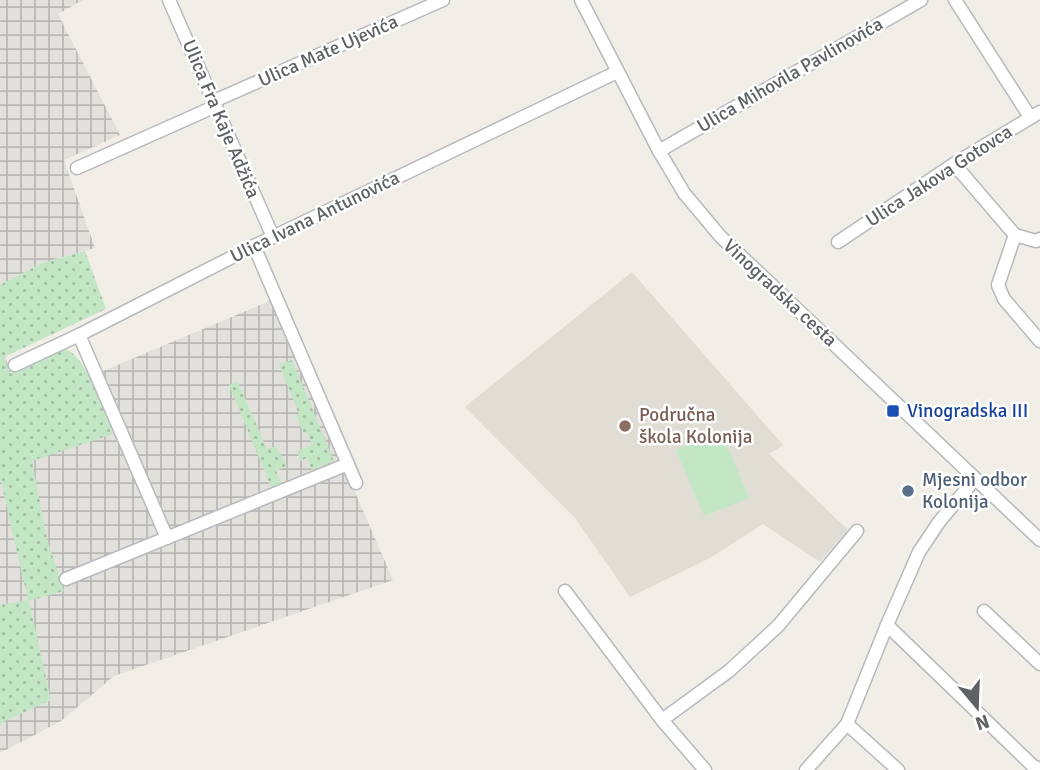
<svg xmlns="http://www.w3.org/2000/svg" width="1040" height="770" font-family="Signika,sans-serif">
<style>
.industrial{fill:url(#industrial-grid)}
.education{fill:#e0ddd4}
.grass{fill:url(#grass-dots)}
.pitch{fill:#c3e7c4}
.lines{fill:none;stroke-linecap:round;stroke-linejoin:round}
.street-casing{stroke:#b7b9bd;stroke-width:15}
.street{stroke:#fff;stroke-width:12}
.transit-dot{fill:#1a4fb4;stroke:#fff;stroke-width:2.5}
.education-dot{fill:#8d6e63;stroke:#fff;stroke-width:2.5}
.service-dot{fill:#5c6f8a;stroke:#fff;stroke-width:2.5}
.labels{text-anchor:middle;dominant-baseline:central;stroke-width:5;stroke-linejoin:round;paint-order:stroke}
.street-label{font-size:19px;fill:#5e6267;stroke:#fff}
.transit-label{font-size:19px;fill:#164399;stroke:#fff;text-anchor:start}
.education-label{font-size:19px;fill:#785e54;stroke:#fff;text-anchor:start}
.service-label{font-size:19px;fill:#4e5e75;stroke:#fff;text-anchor:start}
</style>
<defs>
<pattern id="industrial-grid" width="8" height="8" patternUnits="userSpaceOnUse" patternTransform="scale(1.75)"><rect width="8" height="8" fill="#e2e0db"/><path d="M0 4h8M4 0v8" fill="none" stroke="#bab9b5"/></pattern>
<pattern id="grass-dots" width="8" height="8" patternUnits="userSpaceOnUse" patternTransform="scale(1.75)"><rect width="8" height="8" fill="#c3e7c4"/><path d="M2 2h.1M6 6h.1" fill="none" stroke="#a2bfa3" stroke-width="1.8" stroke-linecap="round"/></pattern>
</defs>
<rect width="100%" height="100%" fill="#f0eee6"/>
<g class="industrial">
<path d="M0 0H83L58 14 120 135 64 160 95 248 42 263 0 285Z"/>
<path d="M272 300 393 580 114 676 61 721 0 753V342L22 405Z"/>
</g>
<path class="education" d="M632 272 783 445 769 454 848 530 820 562 763 524 710 558 630 597 575 518 465 407Z"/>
<g class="grass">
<path d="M85 251 106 309 4 357 10 373 64 349C86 353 105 413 113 434L32 461 47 539 64 591 29 601 51 700 3 722 0 726V605L28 600 0 477V285L42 263Z"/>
<path d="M292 360 334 461 312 470 307 458 300 461 298 454 299 450 312 445 307 433 304 434 296 416 299 414 279 365Z"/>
<path d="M238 382 267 449 276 446 287 466 276 471 281 483 271 487 229 385Z"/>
</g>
<path class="pitch" d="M721 431 749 498 704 516 676 450Z"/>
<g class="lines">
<g class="street-casing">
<g id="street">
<path d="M169 0 273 237"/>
<path d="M581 0 659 151 684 193 720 236 1040 540"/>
<path d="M955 0 1030 117"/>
<path d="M214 101 443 0"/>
<path d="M659 151 921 0"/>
<path d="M954 164 1015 235 1036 241 1040 239"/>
<path d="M77 168 216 106"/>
<path d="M1015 235 998 285 1004 299 1040 341"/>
<path d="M838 242 954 164 1040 112"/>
<path d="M254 246 356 483"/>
<path d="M79 335 167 538"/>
<path d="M15 365 79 335 254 246 617 72"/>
<path d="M66 579 348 464"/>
<path d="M565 591 662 720 705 770"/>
<path d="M984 611 1040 664"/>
<path d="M887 625 1033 766 1040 769"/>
<path d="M662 720 729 671 778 626 857 531"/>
<path d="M847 724 898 770"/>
<path d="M806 770 847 724 887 625 919 552 939 522 975 479"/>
</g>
</g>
<use href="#street" class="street"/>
</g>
<rect class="transit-dot" x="886" y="404" width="14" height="14" rx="3.5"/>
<circle class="education-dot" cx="625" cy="426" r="7"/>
<circle class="service-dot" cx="908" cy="491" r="7"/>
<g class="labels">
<g class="street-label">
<text transform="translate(328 51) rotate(-24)">Ulica Mate Ujevića</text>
<text transform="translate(790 75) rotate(-30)">Ulica Mihovila Pavlinovića</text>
<text transform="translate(221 119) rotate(67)">Ulica Fra Kaje Adžića</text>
<text transform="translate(939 176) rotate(-33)">Ulica Jakova Gotovca</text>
<text transform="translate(315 217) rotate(-26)">Ulica Ivana Antunovića</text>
<text transform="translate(780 293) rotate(43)">Vinogradska cesta</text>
</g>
<g class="transit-label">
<text x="907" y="411">Vinogradska III</text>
</g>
<g class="education-label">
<text x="639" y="415">Područna<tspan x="639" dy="22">škola Kolonija</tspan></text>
</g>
<g class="service-label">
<text x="922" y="480">Mjesni odbor<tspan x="922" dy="22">Kolonija</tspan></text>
</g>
</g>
<g transform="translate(977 707) rotate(161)" stroke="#ffffff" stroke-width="5" paint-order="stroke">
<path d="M0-5L12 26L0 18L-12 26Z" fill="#5e6267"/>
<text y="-10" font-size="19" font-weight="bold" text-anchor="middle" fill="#5e6267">N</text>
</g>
</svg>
